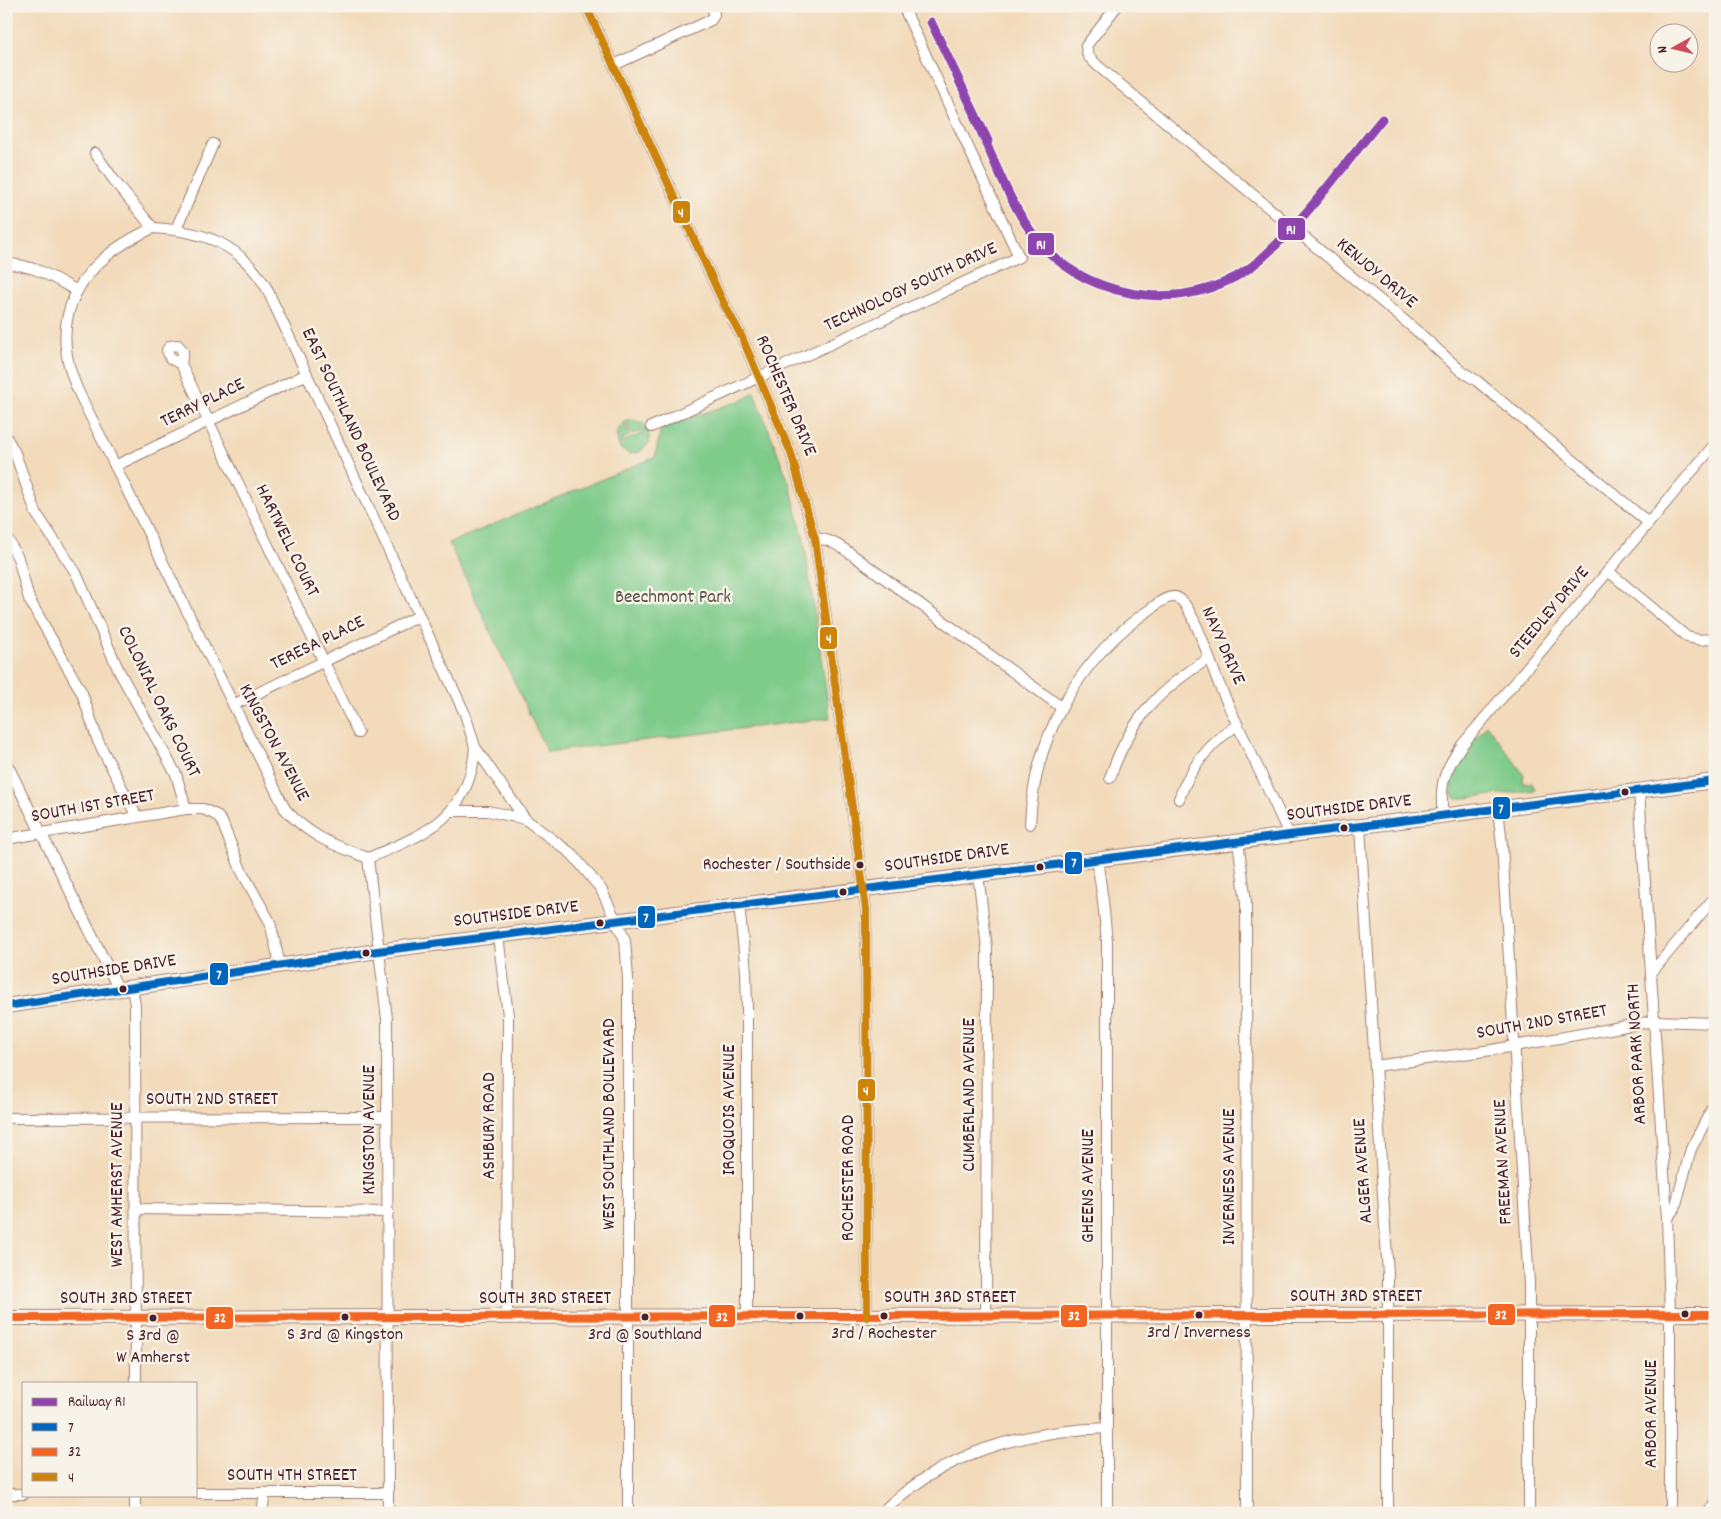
<svg xmlns="http://www.w3.org/2000/svg" width="1721" height="1519" font-family="Dekko,sans-serif">
<style>
.green{fill:#7ecb8a;stroke:#64755a}
.lines{fill:none;stroke-linecap:round;stroke-linejoin:round}
.street-casing{stroke:#9e7c72;stroke-width:12}
.secondary-casing{stroke:#9e7c72;stroke-width:16}
.street{stroke:#fff;stroke-width:10}
.secondary{stroke:#fff;stroke-width:14}
.bus-1-casing{stroke:#f7f3e8;stroke-width:11}
.bus-2-casing{stroke:#f7f3e8;stroke-width:11}
.bus-3-casing{stroke:#f7f3e8;stroke-width:11}
.bus-1{stroke:#0065bd;stroke-width:8}
.bus-2{stroke:#f26522;stroke-width:8}
.bus-3{stroke:#cc840b;stroke-width:8}
.rail-1-casing{stroke:#f7f3e8;stroke-width:12}
.rail-1{stroke:#8e44ad;stroke-width:9}
.bus-dot{fill:#4a1f2b;stroke:#f7f3e8;stroke-width:2}
.labels{text-anchor:middle;dominant-baseline:central;stroke-width:5;stroke-linejoin:round;paint-order:stroke}
.bus-label{font-size:18px;fill:#4a1f2b;stroke:#f7f3e8}
.street-label{font-size:19px;fill:#4a1f2b;stroke:#f7f3e8}
.park-label{font-size:19px;fill:#5a5348;stroke:#f7f3e8}
.line-badge{stroke:#f7f3e8;stroke-width:2}
.badge-label{font-size:14px;text-anchor:middle;font-weight:bold;fill:#fff}
</style>
<rect width="100%" height="100%" fill="#f7f3e8"/>
<filter id="ink" filterUnits="userSpaceOnUse"><feTurbulence type="fractalNoise" baseFrequency=".02" numOctaves="2"/><feDisplacementMap in="SourceGraphic" scale="10" xChannelSelector="R" yChannelSelector="G"/><feConvolveMatrix kernelMatrix="1 2 1 2 8 2 1 2 1" color-interpolation-filters="sRGB"/></filter>
<filter id="wash" filterUnits="userSpaceOnUse"><feTurbulence type="fractalNoise" baseFrequency=".0096" numOctaves="4" result="noise"/><feDisplacementMap in="SourceGraphic" scale="20" xChannelSelector="R" yChannelSelector="G"/><feGaussianBlur stdDeviation="1.12" result="paint"/><feColorMatrix in="noise" values="0 0 0 0 0 0 0 0 0 0 0 0 0 0 0 0 0 1.4 0 .05"/><feComposite in="paint" operator="in"/></filter>
<g filter="url(#wash)">
<rect width="100%" height="100%" fill="#f2daba"/>
<g class="green">
<path d="M754 392 790 485 804 541 830 718 547 752 449 543 655 457 661 428 745 399Z"/>
<path d="M633 420C646 422 650 431 649 443L640 452 629 454 619 447 616 434 624 421 630 435 622 440 623 442 643 433 642 431 632 434 626 421Z"/>
<path d="M1487 725 1524 775 1522 783H1532L1535 790 1457 799 1452 795C1450 782 1454 772 1461 762L1460 760 1452 772 1448 790C1448 764 1471 744 1487 725Z"/>
</g>
</g>
<g filter="url(#ink)">
<g class="lines">
<g class="street-casing">
<g id="street">
<path d="M586 6 724 304 741 335 791 453 815 539 866 909 867 1317"/>
<path d="M1117 6 1086 46 1088 56 1098 66 1417 331 1461 371 1477 381 1649 523"/>
<path d="M614 65 711 20 714 15 713 6"/>
<path d="M95 153 116 183 153 228C203 231 239 243 266 287L465 714 475 747 525 819 572 854 601 889 625 940 628 979V1513"/>
<path d="M153 228C80 261 43 317 80 395L285 809C310 837 334 845 368 858L387 1019 388 1513"/>
<path d="M176 229 213 144"/>
<path d="M6 264C33 264 54 278 77 291"/>
<path d="M181 364 170 358 167 350 170 346 178 345 183 351 181 364 358 733"/>
<path d="M651 427 1019 257 903 6"/>
<path d="M6 437 15 453 36 513 76 573 119 671 176 774 186 809H203L216 815 222 822 241 870 270 922 280 965"/>
<path d="M115 466 307 374"/>
<path d="M6 536 18 558 29 599 82 693 98 741 137 817"/>
<path d="M815 539C828 537 844 549 854 556L1061 707"/>
<path d="M1608 571 1687 637 1700 640 1715 638"/>
<path d="M233 705 419 616"/>
<path d="M6 762 119 990"/>
<path d="M1110 778C1129 721 1158 690 1208 659"/>
<path d="M1639 791 1667 1218 1670 1315V1513"/>
<path d="M1179 799C1190 767 1209 744 1237 725"/>
<path d="M1498 809 1502 845 1529 1284V1513"/>
<path d="M453 811H488L525 819"/>
<path d="M1443 816C1439 784 1444 771 1462 745L1715 444"/>
<path d="M1030 824C1034 736 1079 657 1152 608 1159 602 1173 591 1182 601 1196 616 1210 662 1219 684 1241 735 1267 784 1289 835"/>
<path d="M1360 827 1388 1274V1513"/>
<path d="M6 839 186 809"/>
<path d="M1238 841 1246 902 1247 1513"/>
<path d="M368 858C426 834 470 817 475 747"/>
<path d="M1097 859 1103 901 1107 942V1513"/>
<path d="M978 874 987 948 986 1317"/>
<path d="M739 904 746 971 747 1007V1317"/>
<path d="M498 936 508 1015 507 1317"/>
<path d="M1651 973 1715 897"/>
<path d="M132 988 135 1005 136 1383"/>
<path d="M1375 1066 1492 1050 1654 1021 1715 1023"/>
<path d="M6 1118 387 1117"/>
<path d="M136 1209 388 1212"/>
<path d="M1667 1218 1675 1208 1691 1149 1715 1103"/>
<path d="M196 1493H388"/>
<path d="M6 1494H24"/>
<path d="M135 1513V1495"/>
<path d="M262 1513 265 1493"/>
<path d="M881 1513C944 1452 1021 1431 1107 1428"/>
<path d="M1707 1513 1715 1504"/>
</g>
</g>
<g class="secondary-casing">
<g id="secondary">
<path d="M6 1006 378 951 1715 781"/>
<path d="M6 1318 1715 1314"/>
</g>
</g>
<use href="#street" class="street"/>
<use href="#secondary" class="secondary"/>
<g class="bus-1-casing">
<path id="bus-1" d="M6 1006 378 951 1715 781"/>
</g>
<g class="bus-2-casing">
<path id="bus-2" d="M6 1318 1715 1314"/>
</g>
<g class="bus-3-casing">
<path id="bus-3" d="M586 6 724 304 741 335 791 453 815 539 866 909 867 1317"/>
</g>
<use href="#bus-1" class="bus-1"/>
<use href="#bus-2" class="bus-2"/>
<use href="#bus-3" class="bus-3"/>
<g class="rail-1-casing">
<g id="rail-1">
<path d="M931 22 988 141"/>
<path d="M975 118C994 159 1010 207 1039 242 1093 305 1198 315 1261 259 1305 220 1344 165 1382 119"/>
</g>
</g>
<use href="#rail-1" class="rail-1"/>
</g>
</g>
<g class="bus-dot">
<circle cx="1625" cy="792" r="4.5"/>
<circle cx="1344" cy="828" r="4.5"/>
<circle cx="860" cy="865" r="4.5"/>
<circle cx="1040" cy="867" r="4.5"/>
<circle cx="843" cy="892" r="4.5"/>
<circle cx="600" cy="923" r="4.5"/>
<circle cx="366" cy="953" r="4.5"/>
<circle cx="123" cy="989" r="4.5"/>
<circle cx="1685" cy="1314" r="4.5"/>
<circle cx="1199" cy="1315" r="4.5"/>
<circle cx="800" cy="1316" r="4.5"/>
<circle cx="884" cy="1316" r="4.5"/>
<circle cx="345" cy="1317" r="4.5"/>
<circle cx="645" cy="1317" r="4.5"/>
<circle cx="153" cy="1318" r="4.5"/>
</g>
<g class="labels">
<g class="bus-label">
<text x="851" y="865" text-anchor="end">Rochester / Southside</text>
<text x="1199" y="1333">3rd / Inverness</text>
<text x="884" y="1334">3rd / Rochester</text>
<text x="345" y="1335">S 3rd @ Kingston</text>
<text x="645" y="1335">3rd @ Southland</text>
<text x="153" y="1336">S 3rd @<tspan x="153" dy="22">W Amherst</tspan></text>
</g>
<g class="street-label">
<text transform="translate(1376 274) rotate(40)">KENJOY DRIVE</text>
<text transform="translate(911 288) rotate(-25)">TECHNOLOGY SOUTH DRIVE</text>
<text transform="translate(785 396) rotate(67)">ROCHESTER DRIVE</text>
<text transform="translate(203 404) rotate(-26)">TERRY PLACE</text>
<text transform="translate(350 425) rotate(65)">EAST SOUTHLAND BOULEVARD</text>
<text transform="translate(286 541) rotate(64)">HARTWELL COURT</text>
<text transform="translate(1550 613) rotate(-50)">STEEDLEY DRIVE</text>
<text transform="translate(318 644) rotate(-26)">TERESA PLACE</text>
<text transform="translate(1222 646) rotate(66)">NAVY DRIVE</text>
<text transform="translate(158 702) rotate(64)">COLONIAL OAKS COURT</text>
<text transform="translate(273 743) rotate(62)">KINGSTON AVENUE</text>
<text transform="translate(93 807) rotate(-10)">SOUTH 1ST STREET</text>
<text transform="translate(1349 809) rotate(-7)">SOUTHSIDE DRIVE</text>
<text transform="translate(947 859) rotate(-8)">SOUTHSIDE DRIVE</text>
<text transform="translate(516 915) rotate(-7)">SOUTHSIDE DRIVE</text>
<text transform="translate(114 971) rotate(-9)">SOUTHSIDE DRIVE</text>
<text transform="translate(1542 1023) rotate(-10)">SOUTH 2ND STREET</text>
<text transform="translate(1638 1054) rotate(-93)">ARBOR PARK NORTH</text>
<text transform="translate(970 1095) rotate(-90)">CUMBERLAND AVENUE</text>
<text x="212" y="1100">SOUTH 2ND STREET</text>
<text transform="translate(730 1110) rotate(-90)">IROQUOIS AVENUE</text>
<text transform="translate(610 1124) rotate(-90)">WEST SOUTHLAND BOULEVARD</text>
<text transform="translate(490 1126) rotate(-90)">ASHBURY ROAD</text>
<text transform="translate(370 1130) rotate(-90)">KINGSTON AVENUE</text>
<text transform="translate(1504 1162) rotate(-93)">FREEMAN AVENUE</text>
<text transform="translate(1364 1171) rotate(-94)">ALGER AVENUE</text>
<text transform="translate(1230 1177) rotate(-90)">INVERNESS AVENUE</text>
<text transform="translate(849 1178) rotate(-90)">ROCHESTER ROAD</text>
<text transform="translate(118 1185) rotate(-90)">WEST AMHERST AVENUE</text>
<text transform="translate(1089 1186) rotate(-90)">GHEENS AVENUE</text>
<text x="1356" y="1297">SOUTH 3RD STREET</text>
<text x="950" y="1298">SOUTH 3RD STREET</text>
<text x="126" y="1299">SOUTH 3RD STREET</text>
<text x="545" y="1299">SOUTH 3RD STREET</text>
<text transform="translate(1652 1414) rotate(-90)">ARBOR AVENUE</text>
<text x="292" y="1476">SOUTH 4TH STREET</text>
</g>
<g class="park-label">
<text x="673" y="598">Beechmont Park</text>
</g>
</g>
<g class="line-badge">
<rect x="672" y="200" width="19" height="24" rx="5" fill="#cc840b"/>
<rect x="1277" y="217" width="29" height="24" rx="5" fill="#8e44ad"/>
<rect x="1027" y="232" width="28" height="24" rx="5" fill="#8e44ad"/>
<rect x="819" y="626" width="19" height="24" rx="5" fill="#cc840b"/>
<rect x="1492" y="796" width="19" height="24" rx="5" fill="#0065bd"/>
<rect x="1064" y="851" width="19" height="24" rx="5" fill="#0065bd"/>
<rect x="637" y="905" width="19" height="24" rx="5" fill="#0065bd"/>
<rect x="209" y="962" width="20" height="24" rx="5" fill="#0065bd"/>
<rect x="857" y="1078" width="19" height="24" rx="5" fill="#cc840b"/>
<rect x="1487" y="1303" width="29" height="23" rx="5" fill="#f26522"/>
<rect x="1060" y="1304" width="28" height="24" rx="5" fill="#f26522"/>
<rect x="708" y="1304" width="28" height="24" rx="5" fill="#f26522"/>
<rect x="205" y="1306" width="29" height="24" rx="5" fill="#f26522"/>
</g>
<g class="badge-label">
<text x="681" y="217">4</text>
<text x="1291" y="234">R1</text>
<text x="1041" y="249">R1</text>
<text x="829" y="643">4</text>
<text x="1501" y="813">7</text>
<text x="1074" y="867">7</text>
<text x="646" y="922">7</text>
<text x="219" y="979">7</text>
<text x="866" y="1095">4</text>
<text x="1501" y="1319">32</text>
<text x="1074" y="1320">32</text>
<text x="722" y="1321">32</text>
<text x="220" y="1322">32</text>
</g>
<rect width="1721" height="1519" fill="none" stroke="#f7f3e8" stroke-width="25"/>
<rect x="22" y="1382" width="175" height="115" fill="#f7f3e8" stroke="#b29e9c"/>
<rect x="32" y="1398" width="25" height="8" fill="#8e44ad" stroke="#b29e9c"/>
<text x="68" y="1406" font-size="15" fill="#4a1f2b">Railway R1</text>
<rect x="32" y="1423" width="25" height="8" fill="#0065bd" stroke="#b29e9c"/>
<text x="68" y="1432" font-size="15" fill="#4a1f2b">7</text>
<rect x="32" y="1448" width="25" height="8" fill="#f26522" stroke="#b29e9c"/>
<text x="68" y="1456" font-size="15" fill="#4a1f2b">32</text>
<rect x="32" y="1473" width="25" height="8" fill="#cc840b" stroke="#b29e9c"/>
<text x="68" y="1482" font-size="15" fill="#4a1f2b">4</text>
<g transform="translate(1674 48) rotate(262)"><circle r="24" fill="#f7f3e8" stroke="#b29e9c"/>
<path d="M0-4L9 19L0 12L-9 19Z" fill="#d1495b"/>
<text y="-8" font-size="14" font-weight="bold" text-anchor="middle" fill="#4a1f2b">N</text>
</g>
</svg>
